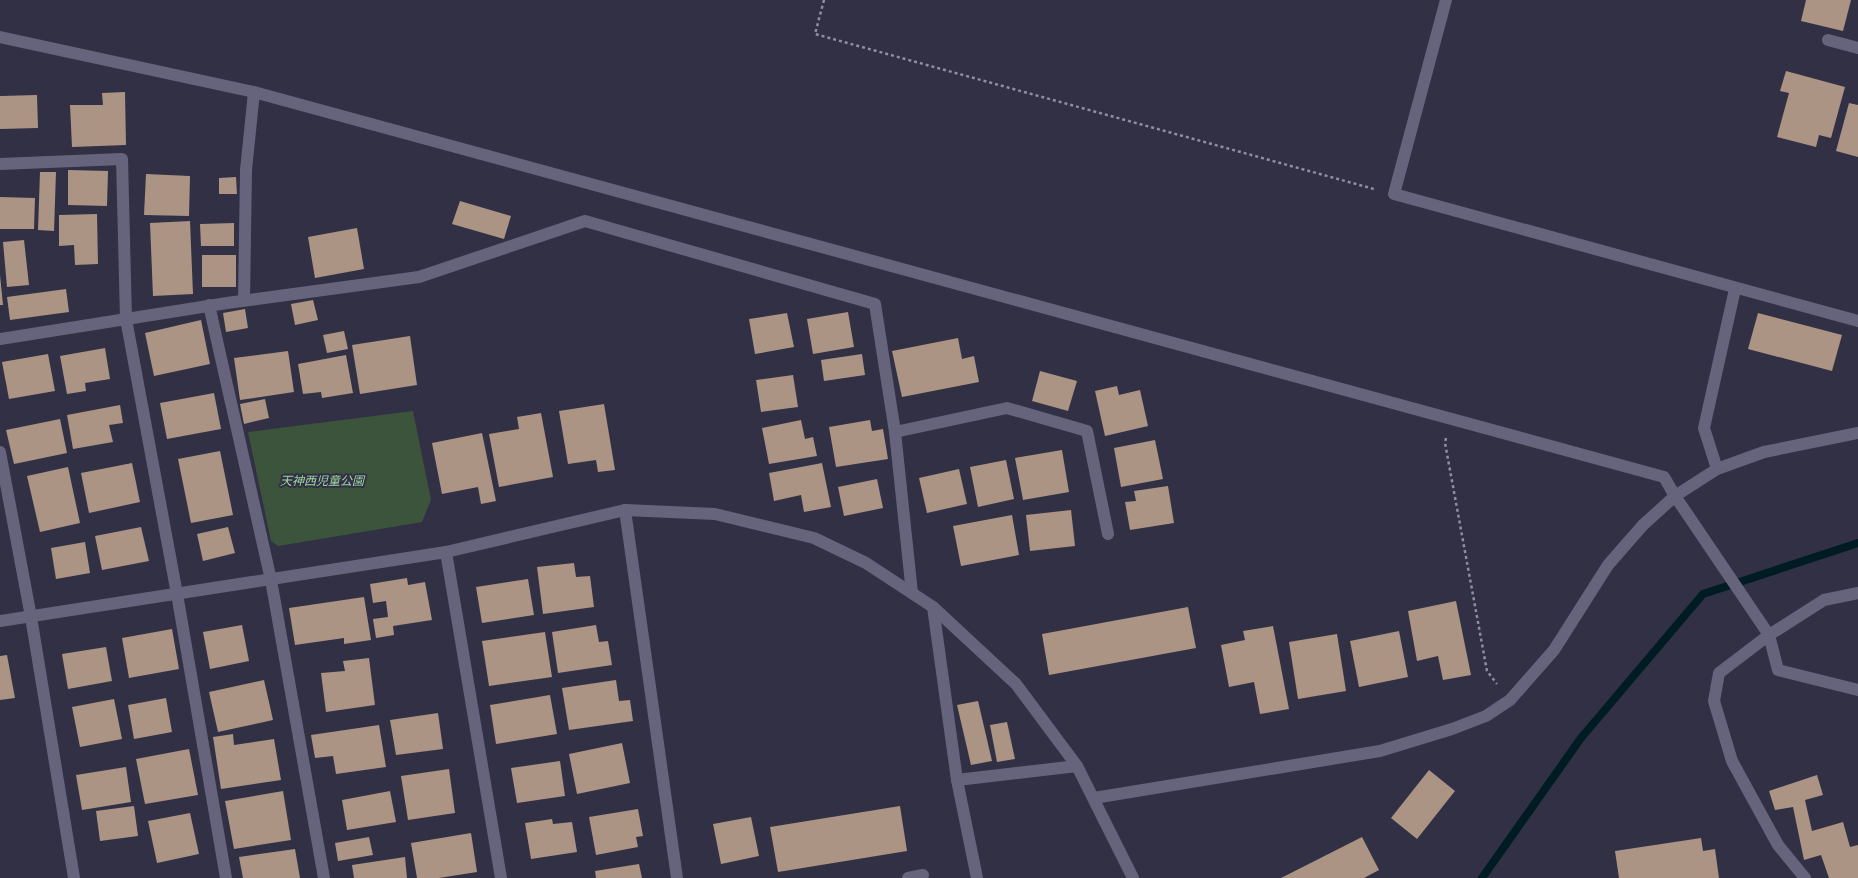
<svg xmlns="http://www.w3.org/2000/svg" width="1858" height="878" font-family="Lora,'Noto Sans JP',serif">
<style>
.green{fill:#3c533c}
.lines{fill:none;stroke-linecap:round;stroke-linejoin:round}
.stream{stroke:#001c23;stroke-width:8}
.building{fill:#ac9484}
.path{stroke:#908fa1;stroke-width:2.5;stroke-dasharray:3 3;stroke-linecap:butt}
.minor{stroke:#65647c;stroke-width:12}
.labels{text-anchor:middle;dominant-baseline:central;stroke-width:4;stroke-linejoin:round;paint-order:stroke}
.park-label{font-size:12px;font-style:italic;fill:#9ed69f;stroke:#313045}
</style>
<rect width="100%" height="100%" fill="#313045"/>
<path class="green" d="M413 411 431 500 422 522 278 546 271 541 248 432Z"/>
<g class="lines">
<path class="stream" d="M1482 878 1581 738 1703 594 1858 543"/>
</g>
<g class="building">
<path d="M1806 0H1851L1843 31 1801 21Z"/>
<path d="M1786 71 1845 87 1831 138 1819 135 1816 147 1777 137 1789 93 1780 91Z"/>
<path d="M125 92 126 145 72 147 70 105H103L102 93Z"/>
<path d="M37 95 38 128 0 129V96Z"/>
<path d="M1849 103 1858 105V157L1836 151Z"/>
<path d="M68 170 108 171 107 206 68 205Z"/>
<path d="M40 172H56L54 231 38 230Z"/>
<path d="M146 174 190 176 189 216 144 215Z"/>
<path d="M236 177 237 194H219V178Z"/>
<path d="M0 197 35 198 34 229H0Z"/>
<path d="M460 201 511 216 504 239 452 224Z"/>
<path d="M97 214 98 264 75 265 74 245 59 246V215Z"/>
<path d="M190 221 193 294 153 296 150 223Z"/>
<path d="M234 223V246H201L200 224Z"/>
<path d="M357 228 364 269 315 278 308 237Z"/>
<path d="M24 240 29 285 7 287 3 242Z"/>
<rect x="202" y="255" width="34" height="32"/>
<path d="M0 275 3 305H0Z"/>
<path d="M66 289 69 312 10 320 7 297Z"/>
<path d="M313 300 318 320 295 325 291 304Z"/>
<path d="M245 309 248 328 226 332 223 313Z"/>
<path d="M848 312 854 347 813 354 807 319Z"/>
<path d="M787 313 794 347 755 354 749 319Z"/>
<path d="M1758 313 1842 335 1832 371 1748 349Z"/>
<path d="M201 320 210 364 154 376 145 333Z"/>
<path d="M344 331 348 349 327 353 323 335Z"/>
<path d="M410 336 417 385 360 394 352 345Z"/>
<path d="M958 338 962 359 974 356 979 382 902 397 892 351Z"/>
<path d="M105 348 110 379 85 383 86 391 67 394 60 356Z"/>
<path d="M288 351 294 392 240 400 234 358Z"/>
<path d="M48 354 55 391 9 399 2 362Z"/>
<path d="M862 354 865 375 824 381 821 360Z"/>
<path d="M346 355 353 393 322 398 321 392 303 394 298 364Z"/>
<path d="M1040 371 1077 381 1068 411 1032 401Z"/>
<path d="M793 375 798 407 761 412 756 380Z"/>
<path d="M1117 386 1119 395 1140 390 1148 426 1105 436 1095 391Z"/>
<path d="M214 393 221 429 167 439 160 403Z"/>
<path d="M265 399 269 418 244 424 240 404Z"/>
<path d="M604 404 615 470 598 472 596 460 568 464 559 411Z"/>
<path d="M120 405 123 423 109 425 113 442 73 449 67 415Z"/>
<path d="M541 413 553 477 499 487 489 434 519 429 517 417Z"/>
<path d="M60 419 67 453 14 464 6 430Z"/>
<path d="M801 420 805 439 813 437 817 456 769 464 762 428Z"/>
<path d="M870 420 872 431 883 429 888 459 836 467 829 427Z"/>
<path d="M482 433 496 501 481 504 478 487 442 494 432 443Z"/>
<path d="M1155 440 1163 479 1121 487 1114 448Z"/>
<path d="M1062 450 1069 492 1023 500 1015 458Z"/>
<path d="M220 451 233 515 191 523 178 459Z"/>
<path d="M1006 460 1014 499 978 507 970 467Z"/>
<path d="M132 463 140 502 89 513 81 473Z"/>
<path d="M822 463 831 507 804 512 801 495 774 501 769 473Z"/>
<path d="M68 467 80 523 40 532 27 476Z"/>
<path d="M959 469 967 504 927 513 919 478Z"/>
<path d="M877 479 883 508 844 516 838 487Z"/>
<path d="M1168 486 1174 523 1130 530 1125 502 1136 501 1134 491Z"/>
<path d="M1071 510 1075 546 1030 551 1026 515Z"/>
<path d="M1012 515 1019 555 961 566 953 526Z"/>
<path d="M141 527 149 561 102 570 95 536Z"/>
<path d="M228 527 235 553 203 561 197 534Z"/>
<path d="M85 542 90 573 56 579 51 548Z"/>
<path d="M574 563 576 577 590 576 594 607 543 614 537 567Z"/>
<path d="M407 578 408 585 425 582 432 620 393 626 394 635 376 638 373 619 388 617 386 601 373 603 370 584Z"/>
<path d="M528 579 534 615 482 623 476 587Z"/>
<path d="M364 597 371 640 344 644V638L295 645 289 608Z"/>
<path d="M1456 601 1471 675 1443 680 1438 656 1417 661 1408 611Z"/>
<path d="M1188 607 1196 648 1049 675 1042 634Z"/>
<path d="M242 625 249 661 210 669 203 632Z"/>
<path d="M596 625 599 642 608 641 612 665 558 673 552 632Z"/>
<path d="M1273 626 1289 709 1260 714 1254 682 1229 687 1221 645 1245 640 1243 631Z"/>
<path d="M172 629 179 669 129 678 122 638Z"/>
<path d="M1399 631 1408 677 1359 687 1350 641Z"/>
<path d="M545 632 552 677 489 686 482 641Z"/>
<path d="M1337 634 1346 691 1298 699 1289 642Z"/>
<path d="M106 647 112 681 68 689 62 654Z"/>
<path d="M7 655 15 698 0 700V656Z"/>
<path d="M369 658 375 705 326 712 321 673 345 671 343 661Z"/>
<path d="M264 680 273 720 218 732 209 692Z"/>
<path d="M616 680 619 701 630 700 633 721 569 730 562 688Z"/>
<path d="M550 695 557 734 496 744 490 705Z"/>
<path d="M166 698 172 732 134 739 128 705Z"/>
<path d="M114 699 122 739 80 747 72 707Z"/>
<path d="M978 701 992 761 971 765 957 705Z"/>
<path d="M438 713 443 749 396 755 390 720Z"/>
<path d="M1007 722 1015 759 997 762 990 725Z"/>
<path d="M379 725 386 767 336 774 333 756 315 758 311 735Z"/>
<path d="M233 734 234 745 274 739 281 780 221 789 213 737Z"/>
<path d="M622 743 630 783 577 794 569 754Z"/>
<path d="M189 749 198 795 145 804 136 759Z"/>
<path d="M560 761 565 796 517 803 511 768Z"/>
<path d="M126 767 131 802 82 810 76 775Z"/>
<path d="M449 769 455 813 408 820 401 776Z"/>
<path d="M1429 770 1455 791 1417 839 1391 818Z"/>
<path d="M1817 775 1823 795 1805 800 1812 831 1843 822 1850 847 1858 845V878H1829L1821 855 1804 860 1793 807 1775 810 1769 791Z"/>
<path d="M283 791 291 840 234 849 225 801Z"/>
<path d="M390 791 396 822 347 830 342 800Z"/>
<path d="M134 806 138 836 100 841 96 811Z"/>
<path d="M900 806 907 851 778 872 770 827Z"/>
<path d="M638 809 643 836 636 837 638 847 596 855 589 817Z"/>
<path d="M190 813 199 854 157 863 148 821Z"/>
<path d="M751 817 759 856 721 864 713 824Z"/>
<path d="M552 819 553 824 572 822 577 852 531 859 525 823Z"/>
<path d="M471 833 477 872 439 878H417L411 843Z"/>
<path d="M369 837 373 855 338 861 335 843Z"/>
<path d="M1362 837 1379 870 1364 878H1281Z"/>
<path d="M1701 838 1703 851 1715 849 1719 878H1619L1615 851Z"/>
<path d="M295 849 300 878H243L239 857Z"/>
<path d="M405 857 407 878H354L352 865Z"/>
<path d="M639 864 642 878H596L595 871Z"/>
</g>
<g class="lines">
<g class="path">
<path d="M824 0 815 34 1374 189"/>
<path d="M1446 438 1445 443 1487 671 1497 684"/>
</g>
<g class="minor">
<path d="M1446 0 1394 194 1858 321"/>
<path d="M0 37 254 92 1664 477 1675 496 1769 635 1778 670 1858 690"/>
<path d="M1828 40 1858 48"/>
<path d="M0 164 122 159 126 319 177 594 226 878"/>
<path d="M244 300 246 170 254 92"/>
<path d="M209 305 271 580 324 878"/>
<path d="M0 339 227 303 419 277 585 221 875 304 895 432 912 593"/>
<path d="M895 432 1007 408 1087 431 1108 534"/>
<path d="M0 452 31 617 74 878"/>
<path d="M1717 469 1704 428 1735 289"/>
<path d="M625 510 677 878"/>
<path d="M446 552 501 878"/>
<path d="M933 607 957 780 977 878"/>
<path d="M0 621 446 552 625 510 715 514 814 538 866 563 933 607 1016 684 1077 766 1133 878"/>
<path d="M957 780 1077 766"/>
<path d="M1094 798 1380 751 1452 729 1486 716 1510 700 1554 650 1608 565 1643 525 1675 496 1717 469 1764 452 1858 433"/>
<path d="M908 878 923 875"/>
<path d="M1805 878 1778 845 1732 761 1714 701 1719 673 1769 635 1824 600 1858 593"/>
</g>
</g>
<g class="labels">
<g class="park-label">
<text x="322" y="480">天神西児童公園</text>
</g>
</g>
</svg>
